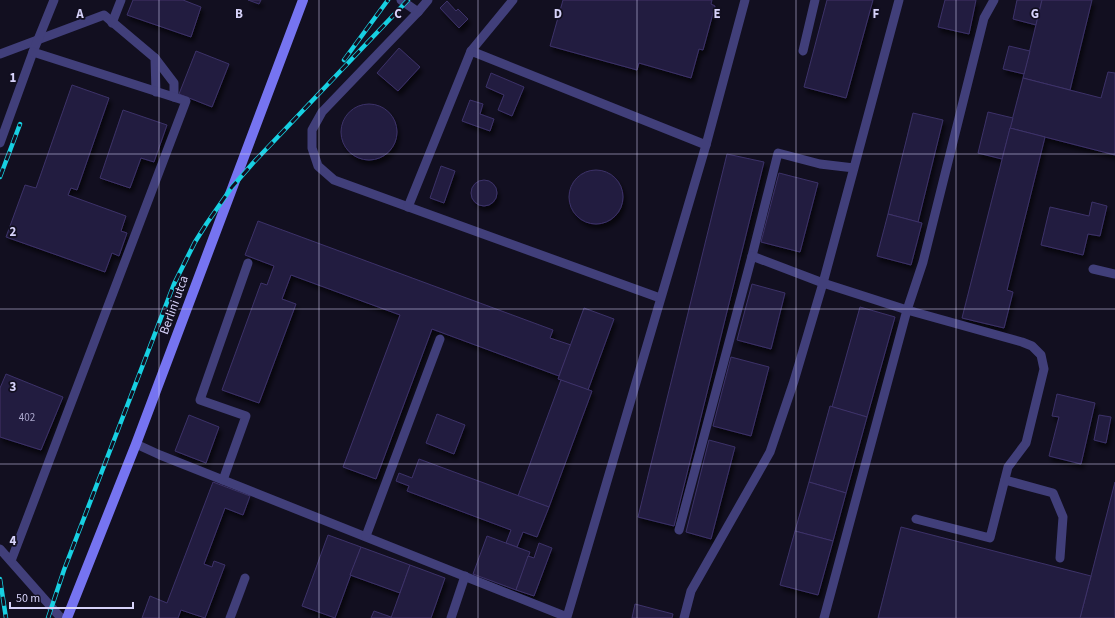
<svg xmlns="http://www.w3.org/2000/svg" width="1115" height="618" font-family="'Source Sans 3',sans-serif">
<style>
.building{fill:#241d3f;stroke:#3c3269;filter:url(#shadow)}
.lines{fill:none;stroke-linecap:round;stroke-linejoin:round}
.lane{stroke:#413f7a;stroke-width:9}
.secondary{stroke:#7674f1;stroke-width:10}
.rail-casing{stroke:#17d0e2;stroke-width:4.5}
.rail{stroke:#120f20;stroke-width:3;stroke-dasharray:9;stroke-linecap:butt}
.grid{fill:none;stroke:#d7d3fa;stroke-width:1;stroke-opacity:0.55}
.labels{text-anchor:middle;dominant-baseline:central;stroke-width:3.5;stroke-linejoin:round;paint-order:stroke}
.number-label{font-size:11px;fill:#aaa6cb}
.street-label{font-size:13px;fill:#d7d3fa;stroke:#120f20}
.grid-label{font-size:13px;text-anchor:middle;font-weight:bold;fill:#d7d3fa;stroke:#120f20;stroke-width:3.5;stroke-linejoin:round;paint-order:stroke}
</style>
<defs>
<filter id="shadow"><feDropShadow dx="2.5" dy="4.5" stdDeviation="2" flood-color="#0009"/></filter>
</defs>
<rect width="100%" height="100%" fill="#120f20"/>
<g class="building">
<path d="M133 0H183L201 7 191 37 127 15Z"/>
<path d="M248 0H261L259 4Z"/>
<path d="M563 0H712L711 4 715 6 703 50 699 49 691 78 639 63 637 70 550 46Z"/>
<path d="M827 0H873L846 98 804 87Z"/>
<path d="M945 0H976L969 34 938 27Z"/>
<path d="M1017 0H1042L1036 25 1013 19Z"/>
<path d="M1042 0H1092L1070 90 1023 78Z"/>
<path d="M447 1 456 11 458 9 468 19 459 28 440 8Z"/>
<path d="M1009 46 1030 51 1024 74 1003 69Z"/>
<path d="M399 48 420 67 398 91 377 73Z"/>
<path d="M196 51 229 64 212 107 179 94Z"/>
<path d="M1108 72 1115 73V155L1010 128 1023 78 1101 98Z"/>
<path d="M491 73 524 87 512 116 498 110 504 95 486 87Z"/>
<path d="M72 85 109 98 77 190 71 188 68 195 126 216 121 231 127 233 119 256 112 253 105 272 6 237 25 185 36 188Z"/>
<path d="M470 100 483 104 480 114 494 119 490 131 462 121Z"/>
<circle cx="369" cy="132" r="28"/>
<path d="M123 110 167 125 154 162 141 158 130 188 100 178Z"/>
<path d="M988 112 1013 118 1002 159 978 153Z"/>
<path d="M913 113 943 120 918 222 888 214Z"/>
<path d="M1010 128 1045 137 1007 290 1013 292 1004 328 962 318Z"/>
<path d="M727 154 764 162 674 526 638 517Z"/>
<path d="M441 166 455 171 444 203 430 198Z"/>
<circle cx="596" cy="197" r="27"/>
<path d="M779 173 818 183 800 252 761 242Z"/>
<circle cx="484" cy="193" r="13"/>
<path d="M1092 202 1107 206 1100 236 1088 234 1083 255 1041 245 1050 207 1089 216Z"/>
<path d="M888 214 922 223 911 265 877 256Z"/>
<path d="M258 221 553 330 550 338 571 345 559 376 432 329 376 479 343 467 400 315 291 275 282 299 296 304 259 403 222 390 261 283 267 285 274 266 245 255Z"/>
<path d="M752 284 785 293 771 349 737 340Z"/>
<path d="M860 307 895 317 867 417 832 407Z"/>
<path d="M584 308 614 319 588 390 558 379Z"/>
<path d="M731 357 769 367 751 436 713 426Z"/>
<path d="M6 374 63 397 41 450 0 437V388Z"/>
<path d="M561 380 592 391 549 507 518 496Z"/>
<path d="M1057 394 1095 403 1081 464 1049 456 1059 417 1052 416Z"/>
<path d="M830 406 867 417 846 493 809 482Z"/>
<path d="M437 414 465 425 454 454 426 443Z"/>
<path d="M189 415 219 427 206 463 175 451Z"/>
<path d="M1099 415 1111 417 1106 443 1094 440Z"/>
<path d="M709 440 735 447 711 539 686 532Z"/>
<path d="M419 459 549 507 537 537 523 532 517 547 506 543 511 530 407 491 409 486 396 481 399 473 412 478Z"/>
<path d="M213 482 250 496 243 515 225 508 204 564 212 567 214 561 225 565 205 618 181 610 178 618H142L150 596 167 603Z"/>
<path d="M809 482 846 493 833 541 795 531Z"/>
<path d="M1115 482V618H1080L1091 576Z"/>
<path d="M901 527 1091 576 1080 618H878Z"/>
<path d="M795 531 833 541 818 595 780 585Z"/>
<path d="M328 535 361 547 335 618 302 606Z"/>
<path d="M487 536 530 552 516 590 473 574Z"/>
<path d="M539 543 552 548 534 596 516 590 528 556 534 558Z"/>
<path d="M361 547 410 565 400 593 350 575Z"/>
<path d="M410 565 445 578 431 618H391Z"/>
<path d="M635 604 673 614 672 618H632Z"/>
<path d="M374 611 391 617V618H371Z"/>
</g>
<g class="lines">
<g class="lane">
<path d="M401 0 418 12 428 0"/>
<path d="M418 12 322 112 312 130V148L318 166 334 180 660 298"/>
<path d="M112 23 121 0"/>
<path d="M471 51 513 0"/>
<path d="M803 51 815 0"/>
<path d="M0 54 104 15 155 58 156 92"/>
<path d="M155 58 174 83V97"/>
<path d="M0 143 33 52 54 0"/>
<path d="M706 145 745 0"/>
<path d="M854 168 823 283 752 256 778 153 820 164 854 168 899 0"/>
<path d="M1093 269 1115 274"/>
<path d="M136 444 160 455 567 617 706 145 471 51 408 207"/>
<path d="M223 480 246 416 200 400 248 263"/>
<path d="M1005 480 1053 493 1063 517 1060 558"/>
<path d="M916 519 990 538 1008 467 1026 443 1044 369 1041 355 1032 346 1022 342 907 310 923 262 984 18 994 0"/>
<path d="M679 530 752 256"/>
<path d="M366 536 440 339"/>
<path d="M0 549 61 618"/>
<path d="M11 561 186 101 33 52"/>
<path d="M230 618 245 578"/>
<path d="M451 618 465 576"/>
<path d="M684 618 691 591 770 452 794 381 823 283 907 310 824 618"/>
</g>
<path class="secondary" d="M67 618 136 444 303 0"/>
<g class="rail-casing">
<g id="rail">
<path d="M344 60 388 0"/>
<path d="M0 177 20 124"/>
<path d="M0 579 6 618"/>
<path d="M48 618 64 570 174 284 195 242 207 223 232 187 253 163 408 0"/>
</g>
</g>
<use href="#rail" class="rail"/>
</g>
<path class="grid" d="M159 0V618M319 0V618M478 0V618M637 0V618M796 0V618M956 0V618M0 154H1115M0 309H1115M0 464H1115"/>
<g class="labels">
<g class="number-label">
<text x="27" y="417">402</text>
</g>
<g class="street-label">
<text transform="translate(174 305) rotate(-70)">Berlini utca</text>
</g>
</g>
<g class="grid-label">
<text x="80" y="18">A</text>
<text x="239" y="18">B</text>
<text x="398" y="18">C</text>
<text x="558" y="18">D</text>
<text x="717" y="18">E</text>
<text x="876" y="18">F</text>
<text x="1035" y="18">G</text>
<text x="13" y="82">1</text>
<text x="13" y="236">2</text>
<text x="13" y="391">3</text>
<text x="13" y="545">4</text>
</g>
<path d="M10 602v6h123v-6" fill="none" stroke="#d7d3fa" stroke-width="2"/>
<text x="16" y="602" font-size="12" fill="#d7d3fa" stroke="#120f20" stroke-width="3" paint-order="stroke">50 m</text>
</svg>
